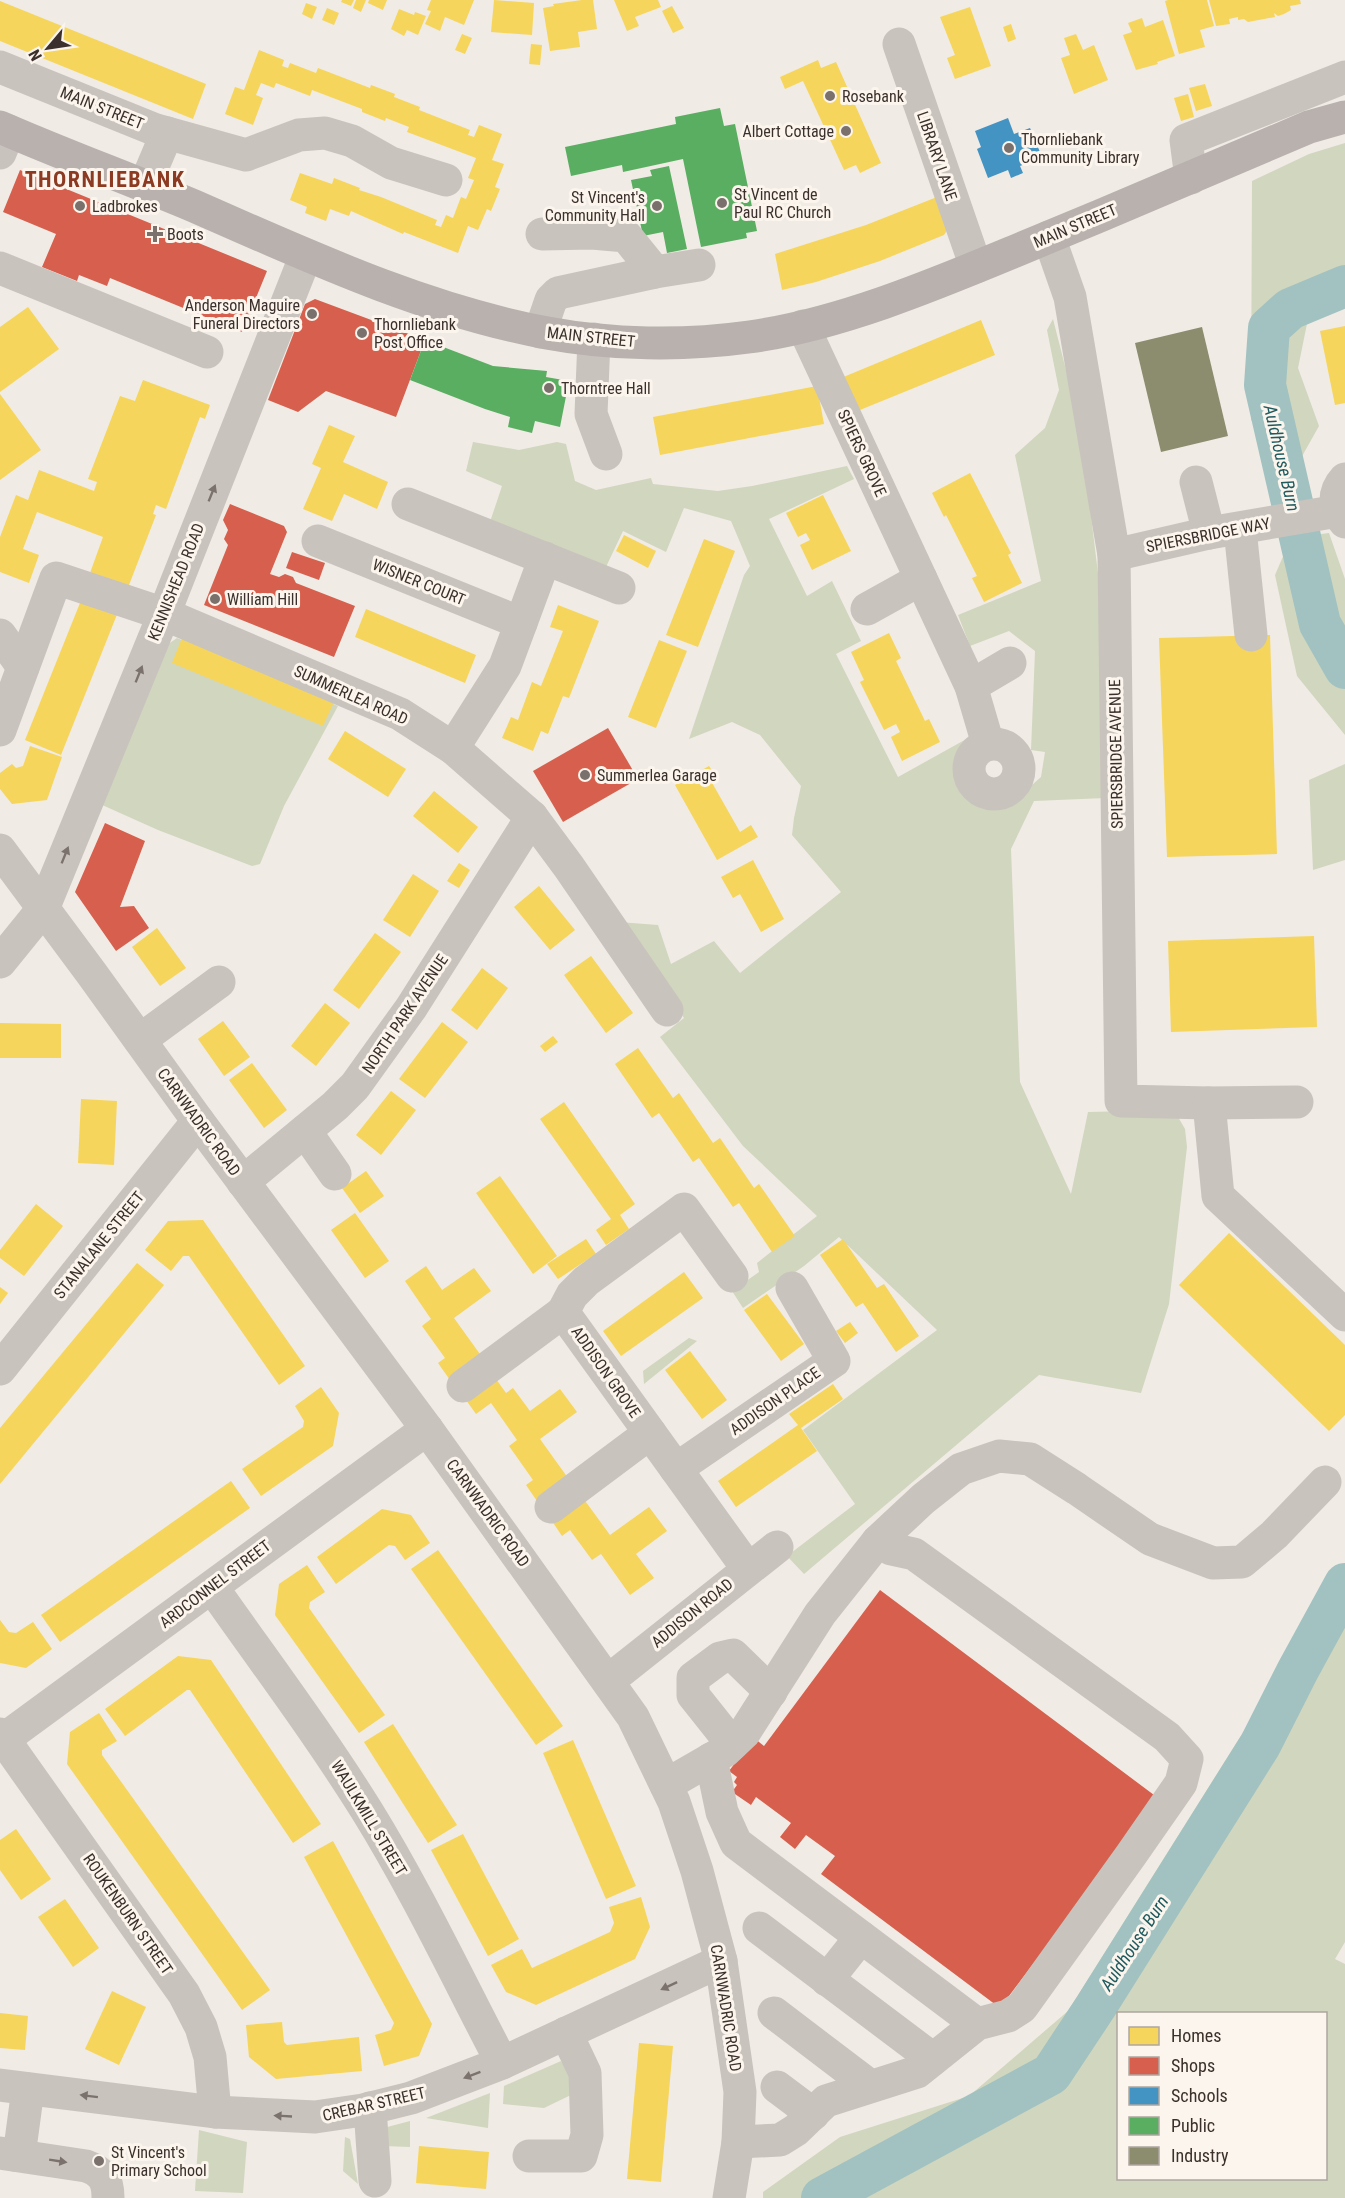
<svg xmlns="http://www.w3.org/2000/svg" width="1345" height="2198" font-family="'Roboto Condensed',sans-serif">
<style>
.green{fill:#d1d6bf;fill-rule:evenodd}
.homes{fill:#f6d55c}
.shops{fill:#d6604d}
.schools{fill:#4393c3}
.public{fill:#5aae61}
.industry{fill:#8c8c6e}
.lines{fill:none;stroke-linecap:round;stroke-linejoin:round}
.river{stroke:#a1c2c1;stroke-width:42}
.minor{stroke:#c9c3be;stroke-width:33}
.major{stroke:#b8b1ad;stroke-width:33}
.oneway{fill:#7b726d}
.poi-dot{fill:#7a716c;stroke:#fbf5ee;stroke-width:2}
.labels{text-anchor:middle;dominant-baseline:central;stroke-width:6;stroke-linejoin:round;paint-order:stroke}
.poi-label{font-size:16px;fill:#3b302b;stroke:#fbf5ee;text-anchor:start}
.street-label{font-size:16px;fill:#3b302b;stroke:#fbf5ee}
.water-label{font-size:18px;font-style:italic;fill:#1f5a5e;stroke:#fbf5ee}
.district-label{font-size:22px;font-weight:bold;letter-spacing:1.5px;fill:#8c3b22;stroke:#fbf5ee}
</style>
<rect width="100%" height="100%" fill="#f0ebe5"/>
<g class="green">
<path d="M1345 143V298L1311 304 1298 368 1319 426 1296 467 1251 420 1252 181 1309 154Z"/>
<path d="M1053 319 1080 425 1099 582 1105 798 1034 801 1011 849 1020 1082 1071 1194 1088 1112 1174 1110 1185 1129 1187 1147 1169 1304 1141 1393 1039 1375 804 1574 787 1556 855 1504 803 1430 937 1330 839 1237 804 1266 743 1308 732 1291 759 1272 757 1263 817 1216 743 1146 660 1037 684 1018 619 922 658 925 671 964 714 941 740 973 841 892 792 835 794 818 801 786 760 735 732 722 689 739 744 575 750 566 731 521 684 508 666 552 623 531 605 569 490 522 502 486 466 471 473 442 519 450 557 442 566 444 575 481 596 490 651 478 653 484 718 491 752 486 847 466 854 479 769 519 807 596 832 581 861 641 836 654 898 777 970 737 969 746 956 761 959 781 975 797 997 804 1014 801 1041 777 1045 752 1031 750 1035 651 1009 631 970 646 958 615 1041 581 1015 455 1045 428 1059 390 1047 330Z"/>
<path d="M1329 533 1345 579V735L1297 676 1275 575 1291 538Z"/>
<path d="M177 638 338 706 284 806 260 864 252 866 158 830 100 804 164 647Z"/>
<path d="M1345 764V860L1313 870 1309 780Z"/>
<path d="M689 1338 697 1341 644 1384 643 1371Z"/>
<path d="M1345 1570V1942L1335 1959 1345 1964V2198H763V2192L840 2137 969 2096 1068 2011ZM1118 2014H1326V2178H1118Z"/>
<path d="M561 2061 576 2082 575 2093 544 2108 503 2104 504 2086Z"/>
<path d="M490 2093 488 2128 426 2118Z"/>
<path d="M410 2121V2147L383 2146 376 2130Z"/>
<path d="M199 2130 247 2142 243 2193 195 2191Z"/>
<path d="M345 2137 350 2139 358 2184 343 2171Z"/>
</g>
<g class="homes">
<path d="M342 0H354L351 6 341 2Z"/>
<path d="M356 0H366L361 12 353 8Z"/>
<path d="M369 0H387L383 10 368 3Z"/>
<path d="M431 0H474L464 25 445 17 440 31 425 24 431 11 427 10Z"/>
<path d="M494 0 534 3 532 35 491 32Z"/>
<path d="M582 0H593L597 29 578 32 580 47 550 51 543 8 554 6 553 4Z"/>
<path d="M614 0H658L661 7 635 17 639 26 627 31Z"/>
<path d="M1168 0H1207L1214 26 1200 30 1205 47 1179 54 1165 1Z"/>
<path d="M1209 0H1300L1301 4 1290 6 1291 10 1284 14 1278 16 1274 13 1275 17 1248 22 1244 19 1238 20V17L1229 19 1230 24 1216 26Z"/>
<path d="M0 1 206 84 193 119 0 41Z"/>
<path d="M306 3 317 7 312 19 302 14Z"/>
<path d="M672 6 684 28 673 33 662 11Z"/>
<path d="M970 7 991 66 955 79 947 58 955 55 940 17Z"/>
<path d="M327 8 339 13 334 25 322 20Z"/>
<path d="M399 9 414 15 415 12 426 16 418 35 407 30 404 36 391 29Z"/>
<path d="M1142 18 1145 27 1163 20 1175 56 1157 62 1158 64 1136 70 1123 35 1132 32 1128 23Z"/>
<path d="M1011 24 1016 39 1008 42 1003 27Z"/>
<path d="M462 34 472 38 465 54 455 50Z"/>
<path d="M1076 34 1083 50 1094 45 1108 80 1074 94 1061 58 1070 55 1064 38Z"/>
<path d="M531 44 542 45 540 65 529 64Z"/>
<path d="M259 50 284 60 282 66 288 68 290 63 316 73 318 68 370 88 371 85 395 94 394 97 420 107 419 110 470 130 468 135 474 137 479 125 502 134 492 160 504 164 495 187 500 189 491 211 487 209 478 230 468 226 458 253 404 232 403 234 351 211 349 216 330 209 326 221 305 213 307 207 290 200 300 173 332 184 334 178 360 188 359 190 381 197 437 220 435 225 441 227 446 215 453 218 461 197 466 199 474 180 468 178 476 158 407 132 409 127 386 118 385 121 362 112V109L312 90 310 96 276 83 274 88 261 83 256 95 263 98 253 125 225 114 235 87 244 90Z"/>
<path d="M818 60 821 68 836 62 881 163 860 173 856 165 844 170 803 81 785 89 780 77Z"/>
<path d="M1205 84 1212 106 1196 111 1189 88Z"/>
<path d="M1188 94 1194 117 1181 121 1174 98Z"/>
<path d="M937 197 948 229 944 235 880 261 816 282 782 290 775 254 866 225Z"/>
<path d="M28 307 59 349 0 392V327Z"/>
<path d="M981 320 995 355 855 412 841 378Z"/>
<path d="M1345 326V403L1335 405 1320 331Z"/>
<path d="M143 380 210 405 205 419 200 417 166 509 156 505 153 514 156 515 124 598 86 584 103 537 37 512 23 549 39 555 29 583 0 572V537L16 495 28 500 39 470 94 491 97 482 88 479 120 396 135 401Z"/>
<path d="M817 386 824 424 660 455 653 417Z"/>
<path d="M0 394 41 450 0 480Z"/>
<path d="M329 425 355 436 343 462 388 482 377 509 344 494 332 521 303 509 321 468 312 464Z"/>
<path d="M970 473 1011 553 1008 555 1022 583 984 602 972 578 977 576 946 515 944 517 932 493Z"/>
<path d="M823 495 851 551 812 570 800 545 810 540 806 533 798 537 786 513Z"/>
<path d="M624 535 656 551 648 568 616 551Z"/>
<path d="M704 539 735 551 698 647 666 635Z"/>
<path d="M82 598 118 612 61 755 25 740Z"/>
<path d="M558 605 599 621 569 698 563 696 548 734 541 731 533 751 502 738 511 717 518 720 532 682 541 686 563 631 550 627Z"/>
<path d="M366 609 476 655 465 683 355 637Z"/>
<path d="M889 633 901 658 896 661 925 721 929 719 940 742 902 761 891 737 900 732 896 724 884 730 860 682 864 680 851 652Z"/>
<path d="M1270 635 1277 854 1167 857 1159 638Z"/>
<path d="M182 638 334 702 323 726 172 663Z"/>
<path d="M659 640 687 651 656 728 628 717Z"/>
<path d="M345 731 406 769 388 797 328 759Z"/>
<path d="M30 746 62 757 47 800 12 804 0 789V773L12 764 16 768 23 766Z"/>
<path d="M709 766 717 778 711 781 740 832 751 825 758 837 717 860 675 785Z"/>
<path d="M434 791 478 827 458 853 413 816Z"/>
<path d="M753 860 784 919 761 932 740 894 733 898 721 877Z"/>
<path d="M459 863 470 870 459 888 447 881Z"/>
<path d="M413 874 439 891 410 937 383 920Z"/>
<path d="M539 886 575 930 550 950 514 907Z"/>
<path d="M157 928 186 968 160 986 132 947Z"/>
<path d="M375 933 401 952 359 1009 333 990Z"/>
<path d="M1314 936 1317 1027 1171 1032 1168 941Z"/>
<path d="M591 956 633 1013 606 1033 564 975Z"/>
<path d="M482 968 508 988 477 1030 451 1010Z"/>
<path d="M325 1003 350 1023 316 1066 291 1046Z"/>
<path d="M223 1021 250 1057 224 1076 198 1039Z"/>
<path d="M442 1022 468 1042 425 1098 399 1079Z"/>
<path d="M0 1023 61 1024V1058H0Z"/>
<path d="M553 1036 558 1042 545 1052 540 1046Z"/>
<path d="M638 1048 673 1098 679 1093 713 1143 720 1138 754 1188 759 1184 795 1236 772 1252 739 1203 733 1207 699 1158 693 1162 659 1113 652 1118 615 1064Z"/>
<path d="M252 1063 287 1110 264 1128 229 1080Z"/>
<path d="M391 1091 416 1110 381 1155 356 1135Z"/>
<path d="M81 1099 117 1101 114 1165 78 1163Z"/>
<path d="M564 1102 635 1204 620 1215 629 1229 606 1245 596 1230 611 1219 540 1119Z"/>
<path d="M366 1171 384 1196 360 1213 342 1188Z"/>
<path d="M500 1176 557 1256 533 1274 476 1193Z"/>
<path d="M36 1204 63 1226 24 1276 0 1258V1250Z"/>
<path d="M355 1213 389 1261 365 1278 331 1230Z"/>
<path d="M203 1220 305 1366 279 1385 189 1256H183L171 1271 145 1250 168 1221Z"/>
<path d="M1229 1233 1345 1345V1415L1329 1431 1179 1285Z"/>
<path d="M586 1239 596 1254 558 1279 547 1264Z"/>
<path d="M843 1239 877 1288 884 1284 919 1336 896 1352 863 1303 856 1307 820 1255Z"/>
<path d="M137 1263 164 1285 0 1484V1428Z"/>
<path d="M426 1266 442 1290 474 1268 491 1291 454 1318 482 1357 450 1380 438 1363 445 1358 422 1326 431 1319 405 1281Z"/>
<path d="M684 1272 703 1298 621 1356 603 1331Z"/>
<path d="M0 1287 8 1293 0 1304Z"/>
<path d="M767 1294 804 1344 781 1361 744 1310Z"/>
<path d="M850 1322 858 1333 845 1343 836 1331Z"/>
<path d="M690 1351 727 1400 702 1419 665 1370Z"/>
<path d="M496 1379 506 1393 513 1388 530 1411 560 1389 577 1412 540 1439 568 1478 537 1501 526 1485 533 1480 509 1446 517 1440 491 1403 476 1414 466 1400Z"/>
<path d="M833 1384 843 1399 801 1428 817 1451 736 1507 718 1481 798 1425 789 1414Z"/>
<path d="M321 1387 339 1413 333 1446 261 1496 242 1469 303 1427 304 1421 295 1406Z"/>
<path d="M231 1481 250 1508 60 1642 41 1615Z"/>
<path d="M583 1498 610 1535 649 1507 667 1531 636 1554 654 1578 630 1595 601 1554 592 1560 570 1530 562 1536 552 1521Z"/>
<path d="M382 1509 411 1515 430 1543 405 1560 395 1546 389 1545 336 1584 317 1557Z"/>
<path d="M438 1550 563 1726 536 1745 411 1569Z"/>
<path d="M307 1565 325 1592 310 1602 309 1608 385 1715 359 1733 275 1615 279 1584Z"/>
<path d="M0 1620 9 1632 16 1633 33 1622 52 1649 26 1668 0 1663Z"/>
<path d="M178 1656 211 1660 321 1824 293 1843 190 1690H187L125 1736 105 1709Z"/>
<path d="M99 1713 117 1741 102 1750V1755L270 1990 242 2010 67 1764 70 1732Z"/>
<path d="M393 1724 457 1825 428 1843 364 1742Z"/>
<path d="M573 1740 636 1886 606 1899 543 1753Z"/>
<path d="M16 1829 51 1879 21 1900 0 1870V1840Z"/>
<path d="M463 1834 519 1939 488 1956 431 1850Z"/>
<path d="M333 1841 432 2024 419 2056 384 2066 375 2035 391 2030 394 2023 304 1857Z"/>
<path d="M641 1897 650 1927 635 1959 536 2005 506 1992 491 1965 522 1949 532 1968 610 1932 614 1923 609 1907Z"/>
<path d="M65 1899 99 1948 73 1967 38 1917Z"/>
<path d="M112 1991 146 2007 119 2065 85 2049Z"/>
<path d="M0 2013 28 2016 25 2050 0 2048Z"/>
<path d="M282 2022 284 2042 287 2045 359 2037 362 2071 276 2079 249 2057 246 2025Z"/>
<path d="M639 2043 673 2046 661 2182 627 2179Z"/>
<path d="M419 2146 489 2152 486 2189 416 2183Z"/>
</g>
<g class="shops">
<path d="M20 170 267 271 242 332 110 278 107 286 79 275 77 281 42 267 56 234 3 212Z"/>
<path d="M315 299 425 340 396 417 326 391 298 412 268 400 305 304Z"/>
<path d="M230 504 284 526 287 532 270 574 279 577 285 574 293 577 296 583 355 606 334 657 204 605 228 545 224 539 228 530 223 520Z"/>
<path d="M292 552 325 563 319 580 286 568Z"/>
<path d="M608 728 638 779 563 822 533 771Z"/>
<path d="M105 823 145 841 120 907 134 906 149 928 116 951 75 892Z"/>
<path d="M880 1590 1158 1798 1000 2008 821 1874 835 1856 806 1835 795 1849 780 1837 791 1823 756 1797 751 1805 732 1792 737 1785 734 1782 737 1777 729 1771 754 1738 764 1746Z"/>
</g>
<path class="schools" d="M1008 118 1014 134 1030 128 1042 157 1020 166 1023 173 1011 178 1008 170 988 178 977 149 981 147 975 131Z"/>
<g class="public">
<path d="M720 108 724 126 735 124 757 231 746 233 747 238 701 247 683 159 623 172 622 165 571 176 565 147 676 124 675 117Z"/>
<path d="M669 166 687 249 667 253 663 232 643 236 631 180 652 176 650 170Z"/>
<path d="M425 340 493 366 547 371 546 377 569 381 560 427 535 421 532 433 508 427 510 417 485 409 410 380Z"/>
</g>
<path class="industry" d="M1202 327 1228 436 1161 452 1135 343Z"/>
<g class="lines">
<g class="river">
<path d="M1345 286 1290 309 1269 328 1265 385 1320 624 1345 668"/>
<path d="M822 2198 1051 2074 1096 2006 1260 1745 1298 1670 1345 1584"/>
</g>
<g class="minor">
<path d="M899 44 976 267"/>
<path d="M0 67 156 130 246 155 299 135 325 133 352 141 391 163 446 180"/>
<path d="M0 153 9 131"/>
<path d="M1191 178 1186 140 1345 77"/>
<path d="M145 185 167 133"/>
<path d="M1049 237 1070 297 1114 555 1121 1101 1209 1103 1297 1102"/>
<path d="M0 268 207 352"/>
<path d="M655 272 699 265"/>
<path d="M803 326 971 686 988 744"/>
<path d="M540 332 551 300 558 293 655 272 626 236 592 233 542 234"/>
<path d="M594 339 591 414 606 454"/>
<path d="M1345 479C1333 492 1333 509 1345 522"/>
<path d="M1196 482 1209 533"/>
<path d="M408 504 619 588"/>
<path d="M1240 529 1251 635"/>
<path d="M318 541 521 623 505 666 453 748"/>
<path d="M1114 555 1209 533 1338 511"/>
<path d="M867 609 921 579"/>
<path d="M521 623 545 558"/>
<path d="M0 635 23 667"/>
<path d="M971 686 1010 663"/>
<path d="M0 730 56 578 164 614 400 714 453 748 532 817 569 867 667 1010"/>
<circle cx="994" cy="769" r="25"/>
<path d="M0 850 92 974 198 1121 427 1429 633 1717 674 1802 697 1871 721 1961 740 2092 738 2142 729 2198"/>
<path d="M0 962 43 909 164 614 306 255"/>
<path d="M140 1040 219 982"/>
<path d="M1209 1103 1218 1196 1345 1315"/>
<path d="M305 1131 335 1174"/>
<path d="M243 1182 335 1106 355 1086 411 1008 532 817"/>
<path d="M732 1276 684 1209 586 1281 572 1295 563 1312 748 1569"/>
<path d="M0 1369 198 1121"/>
<path d="M463 1386 563 1312"/>
<path d="M676 1469 834 1361 792 1288"/>
<path d="M551 1507 650 1433"/>
<path d="M212 1587C264 1661 319 1734 367 1811 417 1892 458 1979 502 2063"/>
<path d="M608 1681 777 1547"/>
<path d="M0 1734 184 1994 201 2027 210 2057 215 2112"/>
<path d="M4 1739 427 1429"/>
<path d="M732 1744 693 1695V1678L720 1658 733 1655 771 1692"/>
<path d="M711 1759 722 1812 736 1843 977 2024"/>
<path d="M666 1785 725 1751 744 1733 820 1614 878 1541 923 1499 961 1469 999 1456 1030 1459 1077 1489 1150 1539 1213 1563 1242 1562 1274 1535 1325 1482"/>
<path d="M759 1928 933 2059"/>
<path d="M827 1980 861 1937"/>
<path d="M774 2013 870 2086"/>
<path d="M0 2085 215 2112 315 2117 363 2110 411 2098 502 2063 721 1961"/>
<path d="M777 2087 813 2114"/>
<path d="M370 2108 375 2181"/>
<path d="M738 2142 780 2140 796 2130 826 2101 917 2072 977 2024 1008 2016 1022 2007 1131 1855 1181 1783 1187 1759 1167 1737 914 1554 891 1549 878 1541"/>
<path d="M0 2153 86 2166C103 2172 108 2180 108 2198"/>
<path d="M15 2155 21 2141 28 2089"/>
<path d="M529 2156H581L587 2135 585 2073 566 2033"/>
</g>
<path class="major" d="M0 127C64 155 130 179 194 206 308 256 424 310 547 333 611 345 684 346 749 337 837 325 931 286 1013 252 1112 211 1211 169 1309 127L1345 117"/>
</g>
<defs><path id="oneway-solid" d="M-6-.8H1V-3.2L6.5 0L1 3.2V.8H-6Z" transform="scale(1.5)"/></defs>
<g class="oneway">
<use href="#oneway-solid" transform="translate(212 493) rotate(-68)"/>
<use href="#oneway-solid" transform="translate(139 674) rotate(-68)"/>
<use href="#oneway-solid" transform="translate(65 855) rotate(-68)"/>
<use href="#oneway-solid" transform="translate(669 1986) rotate(155)"/>
<use href="#oneway-solid" transform="translate(472 2075) rotate(159)"/>
<use href="#oneway-solid" transform="translate(89 2096) rotate(-173)"/>
<use href="#oneway-solid" transform="translate(283 2116) rotate(-177)"/>
<use href="#oneway-solid" transform="translate(58 2161) rotate(9)"/>
</g>
<g class="poi-dot">
<circle cx="830" cy="96" r="6"/>
<circle cx="846" cy="131" r="6"/>
<circle cx="1009" cy="148" r="6"/>
<circle cx="722" cy="203" r="6"/>
<circle cx="80" cy="206" r="6"/>
<circle cx="657" cy="206" r="6"/>
<path d="M152 225h6v6h6v6h-6v6h-6v-6h-6v-6h6z"/>
<circle cx="312" cy="314" r="6"/>
<circle cx="362" cy="333" r="6"/>
<circle cx="549" cy="388" r="6"/>
<circle cx="215" cy="599" r="6"/>
<circle cx="585" cy="775" r="6"/>
<circle cx="99" cy="2161" r="6"/>
</g>
<g class="labels">
<g class="poi-label">
<text x="842" y="96">Rosebank</text>
<text x="834" y="131" text-anchor="end">Albert Cottage</text>
<text x="1021" y="139">Thornliebank<tspan x="1021" dy="18">Community Library</tspan></text>
<text x="734" y="194">St Vincent de<tspan x="734" dy="18">Paul RC Church</tspan></text>
<text x="645" y="197" text-anchor="end">St Vincent's<tspan x="645" dy="18">Community Hall</tspan></text>
<text x="92" y="206">Ladbrokes</text>
<text x="167" y="234">Boots</text>
<text x="300" y="305" text-anchor="end">Anderson Maguire<tspan x="300" dy="18">Funeral Directors</tspan></text>
<text x="374" y="324">Thornliebank<tspan x="374" dy="18">Post Office</tspan></text>
<text x="561" y="388">Thorntree Hall</text>
<text x="227" y="599">William Hill</text>
<text x="597" y="775">Summerlea Garage</text>
<text x="111" y="2152">St Vincent's<tspan x="111" dy="18">Primary School</tspan></text>
</g>
<g class="street-label">
<text transform="translate(102 108) rotate(22)">MAIN STREET</text>
<text transform="translate(937 156) rotate(71)">LIBRARY LANE</text>
<text transform="translate(1075 226) rotate(-23)">MAIN STREET</text>
<text transform="translate(591 337) rotate(6)">MAIN STREET</text>
<text transform="translate(862 453) rotate(65)">SPIERS GROVE</text>
<text transform="translate(1208 535) rotate(-11)">SPIERSBRIDGE WAY</text>
<text transform="translate(176 582) rotate(-68)">KENNISHEAD ROAD</text>
<text transform="translate(419 582) rotate(22)">WISNER COURT</text>
<text transform="translate(351 695) rotate(24)">SUMMERLEA ROAD</text>
<text transform="translate(1116 754) rotate(-91)">SPIERSBRIDGE AVENUE</text>
<text transform="translate(405 1014) rotate(-56)">NORTH PARK AVENUE</text>
<text transform="translate(199 1122) rotate(54)">CARNWADRIC ROAD</text>
<text transform="translate(99 1245) rotate(-51)">STANALANE STREET</text>
<text transform="translate(606 1372) rotate(55)">ADDISON GROVE</text>
<text transform="translate(775 1401) rotate(-35)">ADDISON PLACE</text>
<text transform="translate(488 1513) rotate(54)">CARNWADRIC ROAD</text>
<text transform="translate(215 1584) rotate(-37)">ARDCONNEL STREET</text>
<text transform="translate(692 1613) rotate(-39)">ADDISON ROAD</text>
<text transform="translate(369 1818) rotate(59)">WAULKMILL STREET</text>
<text transform="translate(128 1914) rotate(55)">ROUKENBURN STREET</text>
<text transform="translate(726 2008) rotate(81)">CARNWADRIC ROAD</text>
<text transform="translate(374 2104) rotate(-13)">CREBAR STREET</text>
</g>
<g class="water-label">
<text transform="translate(1282 458) rotate(77)">Auldhouse Burn</text>
<text transform="translate(1134 1943) rotate(-57)">Auldhouse Burn</text>
</g>
<g class="district-label">
<text x="105" y="179">THORNLIEBANK</text>
</g>
</g>
<rect x="1117" y="2012" width="210" height="168" fill="#fbf5ee" stroke="#aea6a0" stroke-width="1.5"/>
<rect x="1129" y="2027" width="30" height="18" fill="#f6d55c" stroke="#aea6a0" stroke-width="1.5"/>
<text x="1171" y="2042" font-size="18" fill="#3b302b">Homes</text>
<rect x="1129" y="2057" width="30" height="18" fill="#d6604d" stroke="#aea6a0" stroke-width="1.5"/>
<text x="1171" y="2072" font-size="18" fill="#3b302b">Shops</text>
<rect x="1129" y="2087" width="30" height="18" fill="#4393c3" stroke="#aea6a0" stroke-width="1.5"/>
<text x="1171" y="2102" font-size="18" fill="#3b302b">Schools</text>
<rect x="1129" y="2117" width="30" height="18" fill="#5aae61" stroke="#aea6a0" stroke-width="1.5"/>
<text x="1171" y="2132" font-size="18" fill="#3b302b">Public</text>
<rect x="1129" y="2147" width="30" height="18" fill="#8c8c6e" stroke="#aea6a0" stroke-width="1.5"/>
<text x="1171" y="2162" font-size="18" fill="#3b302b">Industry</text>
<g transform="translate(48 48) rotate(241)" stroke="#fbf5ee" stroke-width="4.5" paint-order="stroke">
<path d="M0-4.5L10 22L0 15L-10 22Z" fill="#3b302b"/>
<text y="-9" font-size="16" font-weight="bold" text-anchor="middle" fill="#3b302b">N</text>
</g>
</svg>
